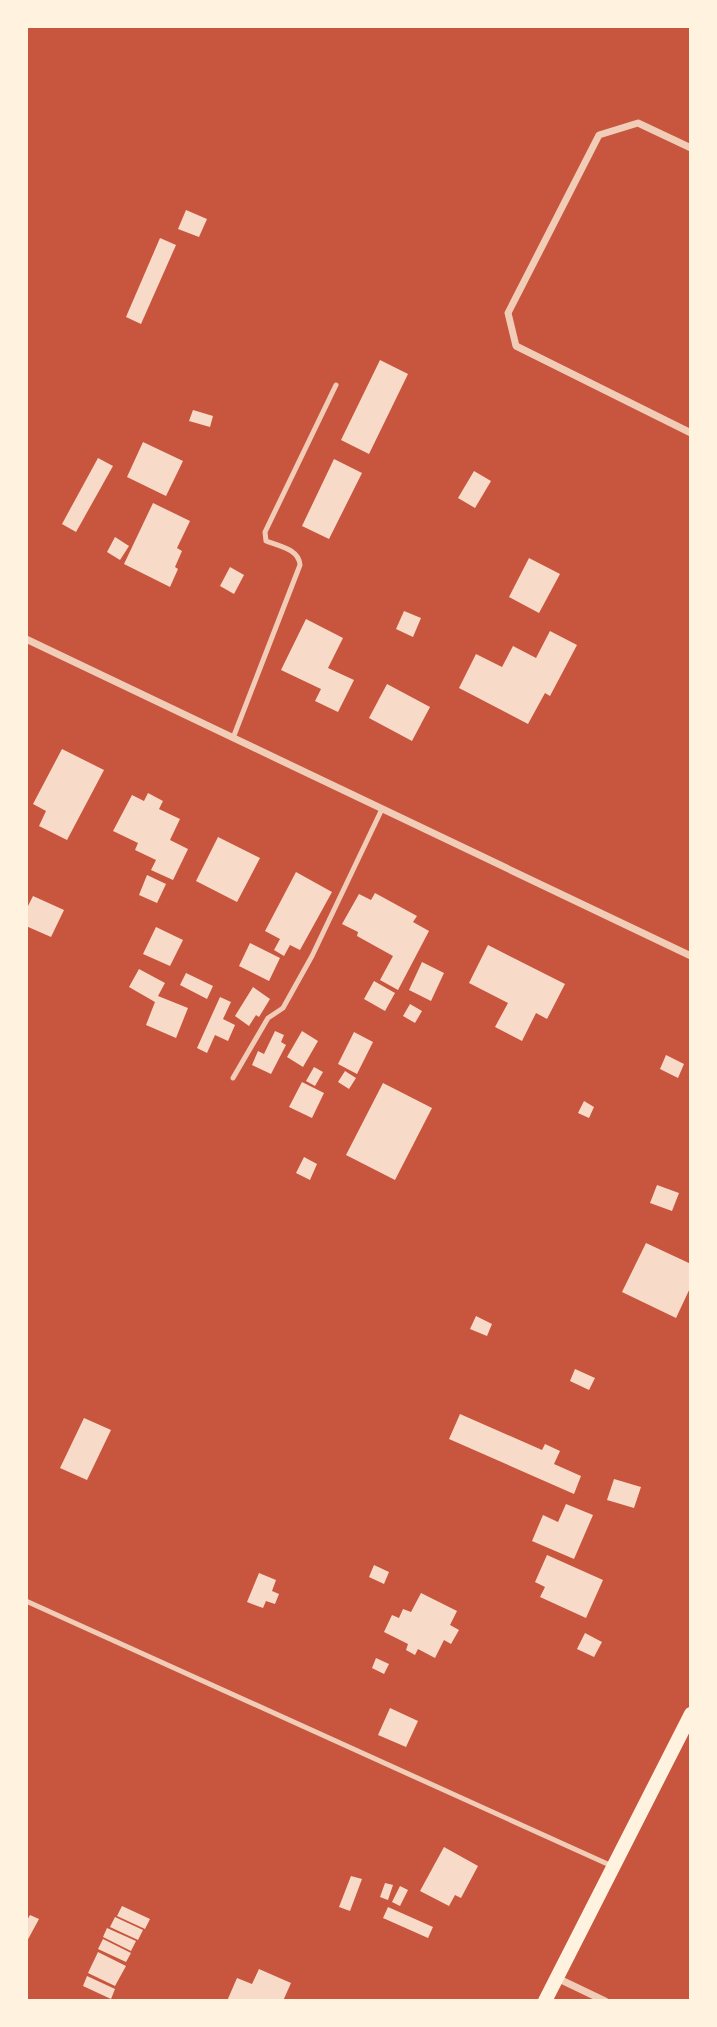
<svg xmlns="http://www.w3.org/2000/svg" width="717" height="2027" font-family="Poppins,sans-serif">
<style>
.building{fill:#f7dbc8}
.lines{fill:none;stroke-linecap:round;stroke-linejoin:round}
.service{stroke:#f1ccb7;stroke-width:5}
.minor{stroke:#f1ccb7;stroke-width:7}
.secondary{stroke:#fff3e0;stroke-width:14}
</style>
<rect width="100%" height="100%" fill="#c8553d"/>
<g class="building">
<path d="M186 210 207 219 199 237 178 229Z"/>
<path d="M160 238 176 245 141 324 126 317Z"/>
<path d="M380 360 408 374 369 454 341 440Z"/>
<path d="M193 410 213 416 210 427 189 421Z"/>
<path d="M143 442 183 461 166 496 127 477Z"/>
<path d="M98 458 113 466 76 532 62 524Z"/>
<path d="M334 459 362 473 329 539 302 526Z"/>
<path d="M474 471 491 481 475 508 458 498Z"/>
<path d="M153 503 190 521 177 548 182 551 175 567 178 569 170 587 124 564Z"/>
<path d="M115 537 129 546 120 560 107 552Z"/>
<path d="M529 558 560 574 539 613 509 597Z"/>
<path d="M230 567 244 575 234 594 220 586Z"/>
<path d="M404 611 421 618 413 637 396 629Z"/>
<path d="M306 619 343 638 328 668 354 680 338 712 315 701 321 689 281 670Z"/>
<path d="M550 631 577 645 550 696 545 693 528 724 459 688 476 654 502 667 513 646 536 658Z"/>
<path d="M387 684 430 707 412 741 369 718Z"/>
<path d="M62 749 104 770 67 840 39 826 46 811 33 804Z"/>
<path d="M148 793 163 801 159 809 180 819 170 840 188 849 173 880 151 870 156 860 135 850 138 843 113 831 132 795 144 801Z"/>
<path d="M218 837 260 858 237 902 196 881Z"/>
<path d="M296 872 332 892 300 950 290 945 284 956 274 950 280 939 265 931Z"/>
<path d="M147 875 166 884 157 903 139 895Z"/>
<path d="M375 893 417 916 413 922 429 931 398 990 380 980 393 956 357 936 358 932 342 924 359 894 371 900Z"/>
<path d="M33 896 64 910 51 937 26 926V910Z"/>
<path d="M156 927 183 940 170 966 143 954Z"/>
<path d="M250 943 280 958 269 981 239 966Z"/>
<path d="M488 945 565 984 547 1019 536 1013 522 1041 495 1027 508 1003 469 983Z"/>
<path d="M422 962 444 973 431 1001 409 990Z"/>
<path d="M139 969 165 983 158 996 188 1008 176 1038 146 1025 155 1002 129 987Z"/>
<path d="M186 973 213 986 207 999 180 985Z"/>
<path d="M374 981 395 993 385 1011 364 999Z"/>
<path d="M253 987 270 999 259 1017 256 1015 249 1026 235 1016Z"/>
<path d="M220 997 231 1002 223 1019 235 1025 228 1041 215 1035 207 1053 197 1048Z"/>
<path d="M410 1004 422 1011 415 1023 403 1016Z"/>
<path d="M275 1031 284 1035 281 1042 286 1045 271 1074 252 1065 258 1051 264 1054Z"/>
<path d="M302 1031 318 1041 303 1067 287 1057Z"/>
<path d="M354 1032 373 1042 357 1074 338 1064Z"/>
<path d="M666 1055 684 1064 678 1078 660 1069Z"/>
<path d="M314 1067 323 1072 315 1086 306 1081Z"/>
<path d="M345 1071 356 1078 349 1089 338 1082Z"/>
<path d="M302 1082 324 1093 312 1118 289 1107Z"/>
<path d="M383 1083 432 1108 395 1180 346 1155Z"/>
<path d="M584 1101 594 1107 589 1118 578 1113Z"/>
<path d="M304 1157 317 1164 310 1180 296 1173Z"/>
<path d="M657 1185 679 1193 672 1211 650 1203Z"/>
<path d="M646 1243 691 1264V1286L676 1318 622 1292Z"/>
<path d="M476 1316 492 1324 487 1336 470 1329Z"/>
<path d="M575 1369 595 1378 589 1390 570 1381Z"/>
<path d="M460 1414 542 1450 545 1444 560 1451 554 1464 581 1476 574 1494 449 1439Z"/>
<path d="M84 1418 111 1430 87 1480 60 1468Z"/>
<path d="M614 1479 641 1487 634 1508 607 1500Z"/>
<path d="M566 1504 593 1515 574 1559 532 1541 543 1515 558 1522Z"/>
<path d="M547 1555 603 1580 586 1618 540 1597 545 1587 535 1582Z"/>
<path d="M374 1565 389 1572 384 1584 369 1577Z"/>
<path d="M259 1573 276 1580 272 1591 279 1594 275 1604 266 1601 263 1608 247 1602Z"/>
<path d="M421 1593 457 1611 450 1625 459 1630 451 1644 444 1640 435 1658 418 1649 415 1655 406 1650 408 1644 384 1632 392 1615 399 1618 403 1609 411 1612Z"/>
<path d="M585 1633 602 1642 594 1657 577 1649Z"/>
<path d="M376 1658 389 1664 384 1674 372 1668Z"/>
<path d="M390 1708 418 1721 406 1747 378 1735Z"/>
<path d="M444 1847 478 1866 461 1898 455 1895 449 1906 420 1891Z"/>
<path d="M351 1876 362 1879 350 1911 339 1907Z"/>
<path d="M385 1883 393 1885 388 1900 380 1897Z"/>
<path d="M400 1886 408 1890 400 1906 392 1902Z"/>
<path d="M122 1906 150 1919 145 1929 117 1916Z"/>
<path d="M388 1907 433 1927 428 1938 383 1918Z"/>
<path d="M30 1915 39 1919 26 1943V1922Z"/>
<path d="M115 1917 143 1930 138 1940 110 1927Z"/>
<path d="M107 1928 136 1941 131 1951 103 1937Z"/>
<path d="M103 1939 131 1953 126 1962 98 1949Z"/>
<path d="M98 1952 126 1966 115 1986 88 1973Z"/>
<path d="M259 1969 291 1983 283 2001H227L237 1978 252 1984Z"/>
<path d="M87 1976 115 1989 111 1999 83 1986Z"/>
</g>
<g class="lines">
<g class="service">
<path d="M233 738 300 565C299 549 279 546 266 541L265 532 336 385"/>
<path d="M233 1078 268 1018 283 1008 312 956 382 809"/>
<path d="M26 1601 612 1866"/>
</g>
<g class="minor">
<path d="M691 148 638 123 599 135 508 313 516 346 691 433"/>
<path d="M26 639 691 956"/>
<path d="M557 1978 605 2001"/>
</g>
<path class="secondary" d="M545 2001 691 1714"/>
</g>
<rect width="717" height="2027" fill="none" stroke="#fff3e0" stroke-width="56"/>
</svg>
